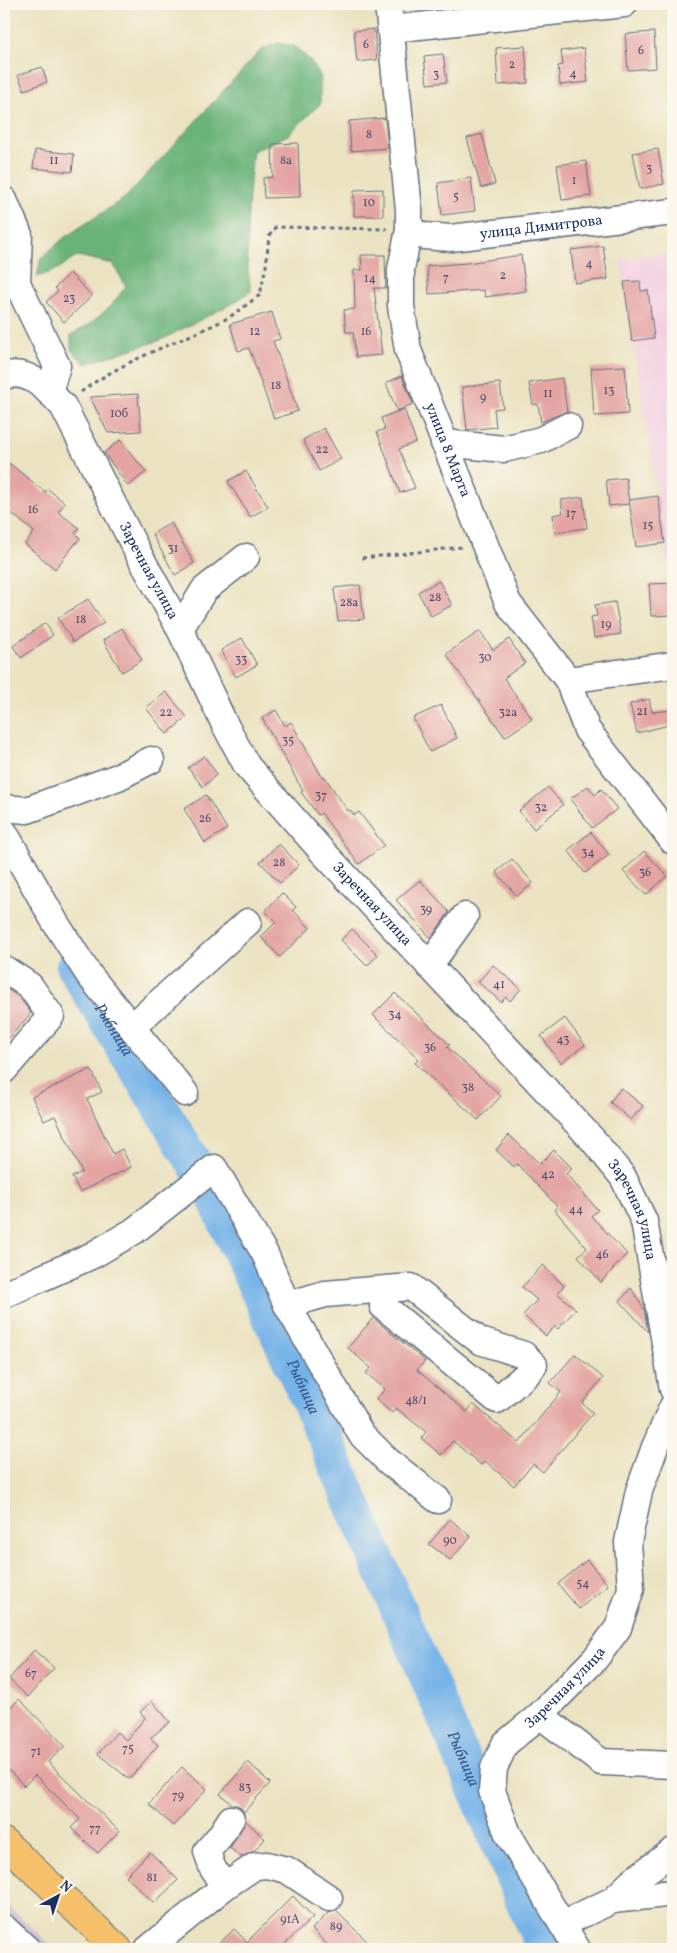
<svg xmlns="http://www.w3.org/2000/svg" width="677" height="1953" font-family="Vollkorn,serif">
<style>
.built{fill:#f3cfe0}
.industrial{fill:#cfbdcf}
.forest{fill:#69b278;stroke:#42706b}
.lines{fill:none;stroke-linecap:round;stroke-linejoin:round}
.river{stroke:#75b2e8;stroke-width:36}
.building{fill:#e3a4a2}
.minor-casing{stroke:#636e80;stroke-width:29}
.major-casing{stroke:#636e80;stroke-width:30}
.path{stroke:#636e80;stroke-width:3;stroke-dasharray:4 4;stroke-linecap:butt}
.minor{stroke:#fff;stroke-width:26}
.major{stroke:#f6c06b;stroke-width:28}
.labels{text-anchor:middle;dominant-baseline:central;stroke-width:5;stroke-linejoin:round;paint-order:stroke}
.number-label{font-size:12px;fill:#4d4c6f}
.street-label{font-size:15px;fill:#1b2f5e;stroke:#fbf7ec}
.water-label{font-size:16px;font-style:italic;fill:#365687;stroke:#fbf7ec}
</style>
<rect width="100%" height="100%" fill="#fbf7ec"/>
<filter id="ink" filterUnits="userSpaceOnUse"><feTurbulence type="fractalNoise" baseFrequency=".02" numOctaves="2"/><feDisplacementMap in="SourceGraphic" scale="10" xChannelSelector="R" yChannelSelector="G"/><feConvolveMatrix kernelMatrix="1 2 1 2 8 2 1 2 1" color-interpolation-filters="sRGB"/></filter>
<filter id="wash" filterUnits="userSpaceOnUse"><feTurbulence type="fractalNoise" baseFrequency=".0096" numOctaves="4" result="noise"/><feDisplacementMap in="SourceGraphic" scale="20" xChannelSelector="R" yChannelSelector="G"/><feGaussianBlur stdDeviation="1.12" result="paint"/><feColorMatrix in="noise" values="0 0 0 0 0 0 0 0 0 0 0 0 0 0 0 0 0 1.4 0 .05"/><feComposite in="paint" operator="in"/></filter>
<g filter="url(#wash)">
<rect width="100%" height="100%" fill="#eae2c0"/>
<path class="built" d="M673 253V601L620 259Z"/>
<path class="industrial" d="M4 1902 55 1949H4Z"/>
<path class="forest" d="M278 43 294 46 310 60 321 77 320 104 288 135 253 151C249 193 243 249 251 291L235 302 161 340 85 364 71 350V335C94 323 111 308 126 286L113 264 78 256 54 271 37 277 41 258 64 238 126 197 261 50Z"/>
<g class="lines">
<path class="river" id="s1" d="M74 967 211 1190 307 1397 544 1949"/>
</g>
<g id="blocks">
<g class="building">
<path d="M374 29 377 60 357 62 354 31Z"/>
<path d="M654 32 656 68 628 70 625 34Z"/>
<path d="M525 46 528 83 498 85 496 48Z"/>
<path d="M584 48 588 82 560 85 558 66 563 65 561 51Z"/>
<path d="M443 54 447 82 427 84 424 56Z"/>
<path d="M42 67 47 82 24 90 18 75Z"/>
<path d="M385 118 388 148 351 151 349 121Z"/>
<path d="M482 134 495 184 481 188 467 138Z"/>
<path d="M298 143 300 197 264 198 263 178 273 177 272 144Z"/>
<path d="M658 149 664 184 640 189 633 153Z"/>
<path d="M35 150 74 154 72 172 33 168Z"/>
<path d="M586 161 591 196 562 200 557 165Z"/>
<path d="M471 178 475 211 442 215 438 183Z"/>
<path d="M383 189V216H354V190Z"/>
<path d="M603 246 608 279 575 283 571 250Z"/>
<path d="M361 255H385L386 288H374L382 355 356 357 353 332H346L344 310 355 309 354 270H362Z"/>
<path d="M521 255 526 291 485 297 484 290 429 294 427 266 467 263Z"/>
<path d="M70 273 92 296 64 322 46 302 58 291 55 288Z"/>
<path d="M640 281 641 291 648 290 654 338 632 341 624 282Z"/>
<path d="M272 312 280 339 273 341 298 411 274 419 249 348 238 351 230 324Z"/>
<path d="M625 366 628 414 594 416 591 368Z"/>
<path d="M402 376 413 404 397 411 386 383Z"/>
<path d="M562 378 567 411 541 422 538 404 533 405 529 383Z"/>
<path d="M500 383 503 408 494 409 496 427 467 430 462 387Z"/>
<path d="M138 394 141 431 108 433 90 397Z"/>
<path d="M404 409 416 442 399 449 415 488 400 493 377 432 385 429 381 418Z"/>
<path d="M324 428 341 459 319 471 303 440Z"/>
<path d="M120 440 146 472 128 486 104 453Z"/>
<path d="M4 459 45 492 48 489 65 503 58 512 79 528 75 533 80 538 55 569 25 544 34 532 4 507Z"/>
<path d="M246 471 268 507 250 517 228 481Z"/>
<path d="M626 478 629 504 609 506 606 480Z"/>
<path d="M658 496 665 543 636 547 629 500Z"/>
<path d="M583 497 587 528 555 532 553 515 563 513 561 500Z"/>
<path d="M171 523 194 563 175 575 152 534Z"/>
<path d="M439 581 452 605 431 616 418 592Z"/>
<path d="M673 583V615L651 616 649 584Z"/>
<path d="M360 585 364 619 338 621 334 588Z"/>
<path d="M88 599 104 623 73 642 58 618Z"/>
<path d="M615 602 621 634 594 638 591 617 597 616 595 605Z"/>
<path d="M45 623 53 635 21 658 13 646Z"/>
<path d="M122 628 142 660 122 672 103 640Z"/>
<path d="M480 631 493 650 509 639 525 663 504 678 532 719 505 737 446 654Z"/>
<path d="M242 638 257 665 236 677 221 650Z"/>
<path d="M166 692 187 717 167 734 146 708Z"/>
<path d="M649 699 652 712 673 710V724L637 733 630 704Z"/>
<path d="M441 705 457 738 430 752 413 718Z"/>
<path d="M276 710 285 726 291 722 322 777 324 776 348 811 350 810 354 815 359 812 384 845 359 864 321 813 318 815 301 792 303 791 262 718Z"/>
<path d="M204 756 217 774 203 787 188 768Z"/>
<path d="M588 786 595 795 601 789 617 809 592 828 570 799Z"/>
<path d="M548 787 563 805 534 829 519 811Z"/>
<path d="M206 795 227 829 205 843 184 809Z"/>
<path d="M591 832 609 855 585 873 568 850Z"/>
<path d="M279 844 299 865 280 883 260 862Z"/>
<path d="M644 851 667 876 646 895 623 871Z"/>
<path d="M512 859 533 883 517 896 496 872Z"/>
<path d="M420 880 449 912 431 938 396 900Z"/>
<path d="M282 893 296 907 293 910 310 928 280 957 261 937 276 922 265 911Z"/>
<path d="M352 929 378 955 367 966 341 940Z"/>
<path d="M493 965 521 989 510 1001 506 997 501 1002 478 982Z"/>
<path d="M4 987 19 997 31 1013 4 1044Z"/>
<path d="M395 993 450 1045 447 1047 501 1096 478 1120 415 1063 419 1059 373 1015Z"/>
<path d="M565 1018 585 1045 561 1063 541 1036Z"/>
<path d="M91 1069 102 1092 87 1099 113 1154 122 1149 131 1167 80 1192 72 1177 82 1172 55 1116 44 1121 32 1097Z"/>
<path d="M621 1088 643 1106 631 1120 610 1102Z"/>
<path d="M509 1135 540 1164 554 1150 572 1168 566 1174 598 1210 591 1216 627 1254 601 1282 578 1256 587 1248 554 1209 558 1207 517 1164 514 1167 496 1150Z"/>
<path d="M543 1265 564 1286 557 1293 576 1309 558 1329 555 1326 546 1336 523 1315 537 1300 522 1287Z"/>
<path d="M631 1288 644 1309 648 1332 620 1301Z"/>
<path d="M373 1318 425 1361 417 1370 467 1412 473 1404 519 1443 561 1392 550 1383 575 1354 603 1378 582 1403 593 1413 543 1472 533 1464 514 1486 485 1461 481 1465 453 1441 441 1455 421 1438 426 1432 396 1408 392 1413 376 1399 385 1389 366 1373 371 1368 348 1348Z"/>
<path d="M450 1519 471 1537 450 1560 429 1544Z"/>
<path d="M587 1560 608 1585 579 1609 558 1584Z"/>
<path d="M34 1650 54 1668 28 1697 9 1679Z"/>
<path d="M19 1699 65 1746 48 1762 119 1831 98 1853 71 1828 80 1819 35 1775 24 1786 4 1765V1714Z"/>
<path d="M152 1701 170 1722 150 1738 158 1745 129 1779 98 1754 117 1732 126 1740 145 1718 140 1712Z"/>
<path d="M248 1762 270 1783 244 1812 239 1806 232 1804 220 1794Z"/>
<path d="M182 1767 207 1789 173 1826 149 1804Z"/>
<path d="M246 1821 265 1839 254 1851 241 1857 230 1848Z"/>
<path d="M150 1852 178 1880 154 1903 126 1876Z"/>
<path d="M293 1896 313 1917 280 1949H214L234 1929 247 1942Z"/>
<path d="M336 1911 375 1949H331L312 1929 328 1913Z"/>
</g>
</g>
</g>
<g filter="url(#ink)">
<use href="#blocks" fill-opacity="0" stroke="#636e80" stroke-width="1"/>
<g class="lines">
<g class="minor-casing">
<g id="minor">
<path id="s2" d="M388 4 409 210V230L401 269V306L408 350 508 603 568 680 587 730 673 841"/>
<path d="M391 29 624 4"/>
<path d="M4 200 19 235 17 283 57 366 49 392"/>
<path id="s3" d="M409 230 424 236 451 238 673 212"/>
<path id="s4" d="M4 376C29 368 48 390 63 406L137 551 180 629 224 723 247 766 321 850 593 1140 623 1177 644 1221 673 1389"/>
<path d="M444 443 504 449 541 440 568 426"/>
<path d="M180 629 204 590 246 557"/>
<path d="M568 680 673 665"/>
<path d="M4 808 27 810 118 777 151 760"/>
<path d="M4 832 55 922 89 975 185 1093"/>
<path d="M429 966 465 916"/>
<path d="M4 969 30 986 51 1016 4 1070"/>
<path d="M132 1027 248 922"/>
<path d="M4 1295 93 1255 134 1231 214 1168 265 1254 287 1305 361 1434 388 1461 438 1500"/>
<path d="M287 1305 325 1294 411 1287 480 1341 524 1355 534 1365 527 1374 497 1400 383 1306"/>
<path d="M540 1715 601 1762 673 1765"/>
<path d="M224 1887 212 1867 207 1851 220 1836 231 1819"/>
<path d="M613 1900 634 1880 673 1851"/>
<path d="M562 1924 613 1900 673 1893"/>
<path d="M4 1928 27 1949"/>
<path d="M148 1949 224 1887 255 1866 267 1865 287 1870 329 1898"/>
<path id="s5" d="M577 1949 508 1834 492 1791 494 1768 505 1744 540 1715 595 1659 618 1628 631 1589 628 1542 639 1491 655 1447 673 1406"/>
</g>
</g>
<g class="major-casing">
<path id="major" d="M4 1842 118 1949"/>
</g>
<g class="path">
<path d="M81 392C123 360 175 344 222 321 235 315 248 303 260 295L266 266 269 236 276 227 387 229"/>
<path d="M362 558 463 547"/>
</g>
<use href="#minor" class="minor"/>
<use href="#major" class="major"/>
</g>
</g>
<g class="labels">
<g class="number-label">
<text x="366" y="45">6</text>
<text x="641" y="51">6</text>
<text x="512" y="65">2</text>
<text x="573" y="74">4</text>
<text x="436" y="75">3</text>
<text x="369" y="135">8</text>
<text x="54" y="161">11</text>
<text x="286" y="161">8а</text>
<text x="649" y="169">3</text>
<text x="574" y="181">1</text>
<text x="456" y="197">5</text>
<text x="369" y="203">10</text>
<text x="589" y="264">4</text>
<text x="503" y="276">2</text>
<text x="446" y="278">7</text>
<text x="370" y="279">14</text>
<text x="69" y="299">23</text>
<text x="255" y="332">12</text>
<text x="366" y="332">16</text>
<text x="276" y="386">18</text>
<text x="609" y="391">13</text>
<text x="548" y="394">11</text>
<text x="483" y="398">9</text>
<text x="119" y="414">10б</text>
<text x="322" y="450">22</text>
<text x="33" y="510">16</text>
<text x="571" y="514">17</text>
<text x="648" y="526">15</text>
<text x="173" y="549">31</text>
<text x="435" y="598">28</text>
<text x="349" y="603">28а</text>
<text x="81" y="620">18</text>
<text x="606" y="625">19</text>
<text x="485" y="658">30</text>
<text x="241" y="660">33</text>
<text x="642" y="712">21</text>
<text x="166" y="713">22</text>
<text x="508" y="713">32а</text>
<text x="288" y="741">35</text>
<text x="321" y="796">37</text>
<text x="541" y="808">32</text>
<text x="205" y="819">26</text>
<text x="588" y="853">34</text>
<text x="279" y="863">28</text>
<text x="645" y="873">36</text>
<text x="426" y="910">39</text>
<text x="499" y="985">41</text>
<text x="395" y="1015">34</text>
<text x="563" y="1040">43</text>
<text x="430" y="1048">36</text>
<text x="468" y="1088">38</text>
<text x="548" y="1175">42</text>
<text x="576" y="1210">44</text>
<text x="602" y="1255">46</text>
<text x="416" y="1401">48/1</text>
<text x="450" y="1541">90</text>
<text x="583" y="1584">54</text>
<text x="31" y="1674">67</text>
<text x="128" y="1749">75</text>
<text x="36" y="1752">71</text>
<text x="245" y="1788">83</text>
<text x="178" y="1796">79</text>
<text x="95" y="1829">77</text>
<text x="152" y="1878">81</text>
<text x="290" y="1920">91А</text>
<text x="336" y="1927">89</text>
</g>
<g class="street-label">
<text stroke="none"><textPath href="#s3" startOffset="134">улица Димитрова</textPath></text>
<text stroke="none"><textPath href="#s2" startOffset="456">улица 8 Марта</textPath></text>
<text stroke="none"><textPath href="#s4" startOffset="256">Заречная улица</textPath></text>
<text stroke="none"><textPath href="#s4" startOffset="661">Заречная улица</textPath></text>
<text stroke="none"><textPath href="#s4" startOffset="1066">Заречная улица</textPath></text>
<text stroke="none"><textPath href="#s5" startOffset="312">Заречная улица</textPath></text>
</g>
<g class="water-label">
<text stroke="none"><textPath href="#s1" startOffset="74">Рыбница</textPath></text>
<text stroke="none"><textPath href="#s1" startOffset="479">Рыбница</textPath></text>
<text stroke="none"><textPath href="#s1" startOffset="884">Рыбница</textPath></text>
</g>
</g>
<rect width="677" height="1953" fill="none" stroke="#fbf7ec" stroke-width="20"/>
<g transform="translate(58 1896) rotate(40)" stroke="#fbf7ec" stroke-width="4" paint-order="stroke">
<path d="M0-4L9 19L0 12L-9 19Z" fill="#1b2f5e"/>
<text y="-8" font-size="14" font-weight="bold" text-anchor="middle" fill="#1b2f5e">N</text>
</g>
</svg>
